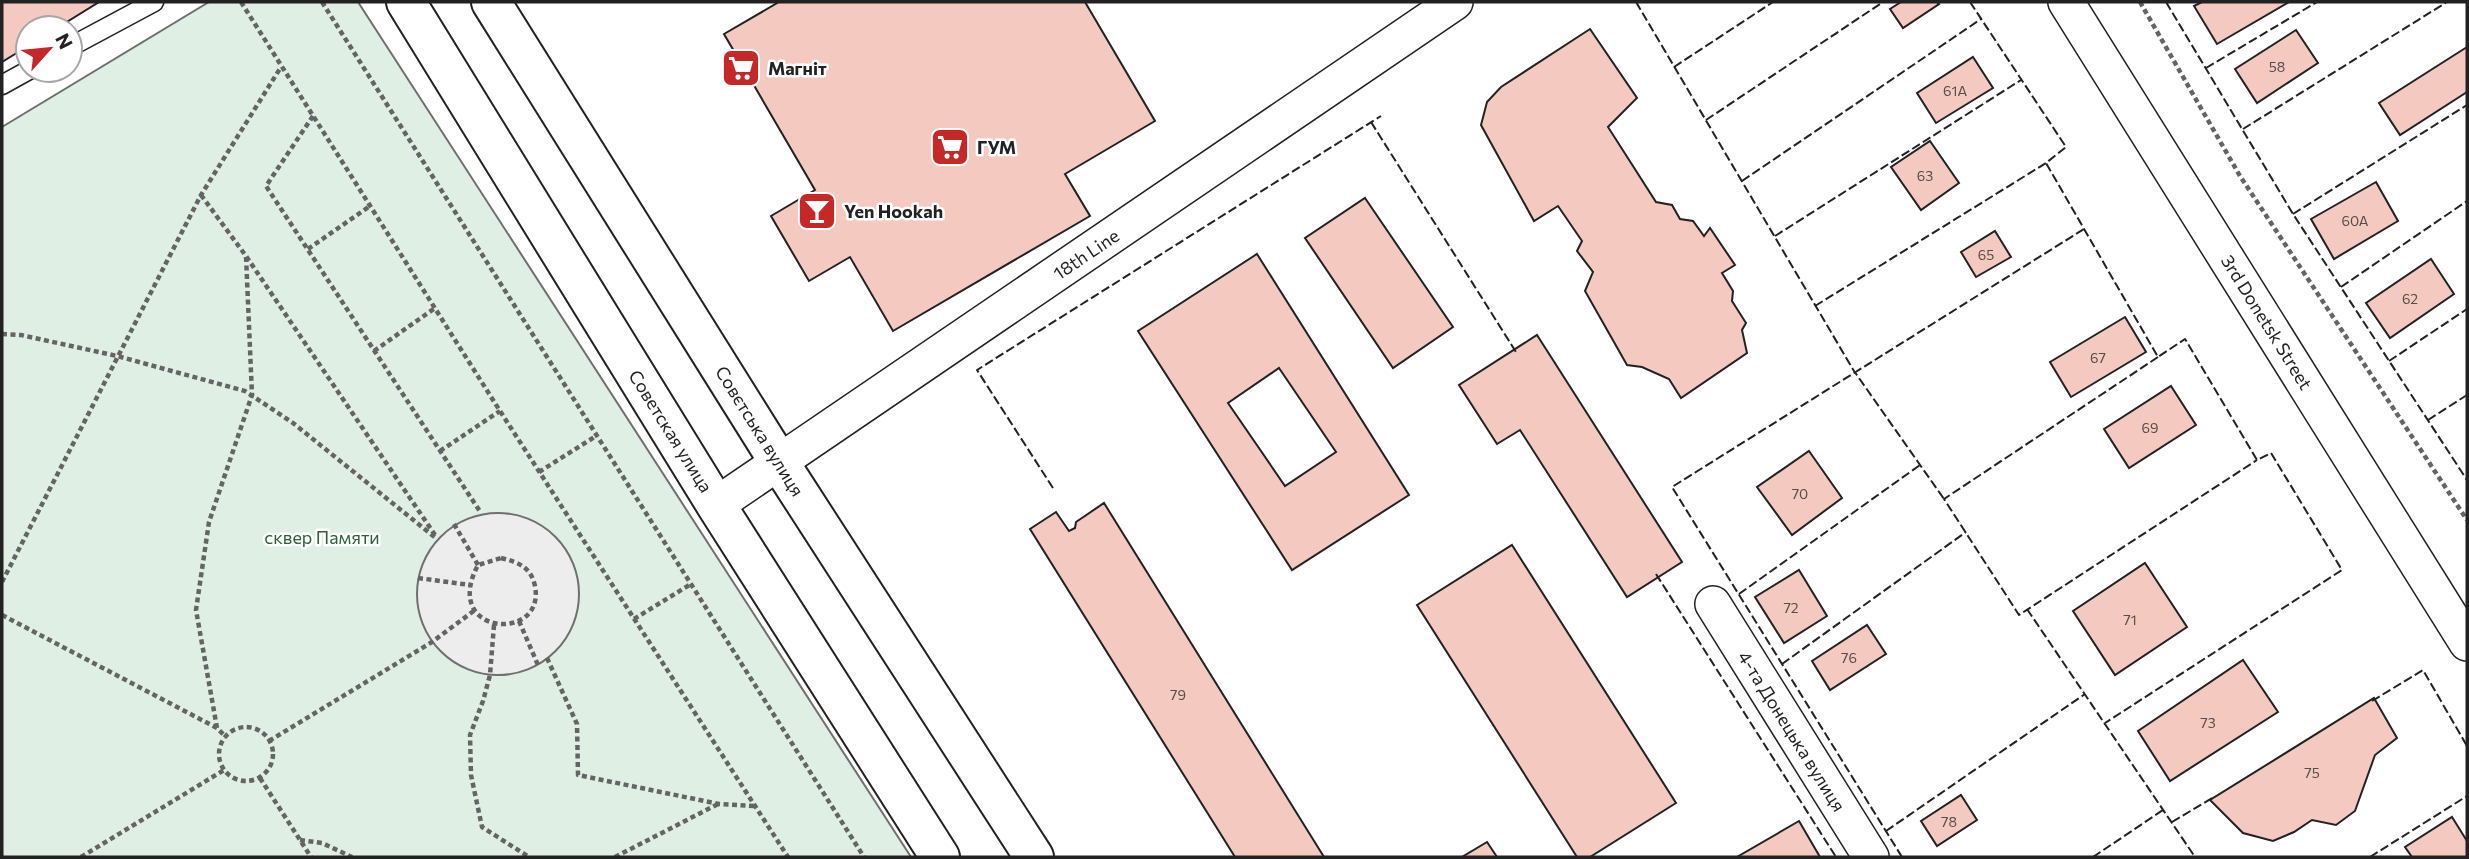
<svg xmlns="http://www.w3.org/2000/svg" width="2469" height="859" font-family="Commissioner,sans-serif">
<style>
.green{fill:#e0efe3;stroke:#6f6f6f;stroke-width:2}
.parking{fill:#ededed;stroke:#6f6f6f;stroke-width:2}
.building{fill:#f3c9c0;stroke:#222;stroke-width:2;fill-rule:evenodd}
.lines{fill:none;stroke-linecap:round;stroke-linejoin:round}
.lane-casing{stroke:#222;stroke-width:21}
.street-casing{stroke:#222;stroke-width:38}
.primary-casing{stroke:#222;stroke-width:42}
.path{stroke:#646464;stroke-width:4.5;stroke-dasharray:5 3.5;stroke-linecap:butt}
.lane{stroke:#fff;stroke-width:18}
.street{stroke:#fff;stroke-width:35}
.primary{stroke:#fff;stroke-width:38}
.fence{stroke:#222;stroke-width:2;stroke-dasharray:9 3.5;stroke-linecap:butt}
.labels{text-anchor:middle;dominant-baseline:central;stroke-width:5;stroke-linejoin:round;paint-order:stroke}
.number-label{font-size:14px;fill:#564c4a}
.poi-label{font-size:18px;font-weight:bold;fill:#222;stroke:#fff;text-anchor:start}
.street-label{font-size:18px;fill:#222;stroke:#fff}
.park-label{font-size:18px;fill:#2f5e38;stroke:#fff}
</style>
<rect width="100%" height="100%" fill="#fff"/>
<path class="green" d="M209 2H358L911 857H2V127Z"/>
<circle class="parking" cx="498" cy="594" r="81"/>
<g class="building">
<path d="M2 2H99L57 28H28V46L2 62Z"/>
<path d="M779 2H1085L1155 121 1065 174 1090 216 893 331 850 257 809 281 771 216 815 190 724 34Z"/>
<path d="M1901 2H1937L1939 4 1903 28 1890 9Z"/>
<path d="M2202 2H2289L2217 44 2194 6Z"/>
<path d="M1590 29 1637 98 1608 127 1656 202 1672 205 1680 219 1693 221 1704 236 1710 228 1735 265 1722 273 1733 291 1732 301 1746 323 1742 330 1747 353 1681 398 1669 379 1642 367 1627 365 1585 291 1593 272 1577 251 1582 241 1558 206 1534 221 1481 125 1487 102 1501 87Z"/>
<path d="M2296 30 2318 63 2257 103 2235 69Z"/>
<path d="M2467 47V92L2400 135 2379 103Z"/>
<path d="M1973 57 1993 88 1936 123 1917 93Z"/>
<path d="M1930 141 1959 183 1921 210 1891 167Z"/>
<path d="M2376 182 2398 221 2334 259 2311 219Z"/>
<path d="M1365 198 1453 327 1393 368 1305 238Z"/>
<path d="M1995 231 2011 257 1976 277 1961 252Z"/>
<path d="M1257 254 1409 495 1292 570 1138 331ZM1279 368 1336 452 1285 486 1228 403Z"/>
<path d="M2431 259 2454 294 2390 338 2366 303Z"/>
<path d="M2125 317 2146 352 2071 397 2050 362Z"/>
<path d="M1537 335 1682 562 1627 597 1520 430 1497 444 1459 385Z"/>
<path d="M2171 386 2196 425 2129 468 2104 429Z"/>
<path d="M1809 451 1842 498 1792 535 1757 487Z"/>
<path d="M1104 503 1324 857H1235L1030 529 1056 512 1069 531 1075 528 1076 522Z"/>
<path d="M1512 545 1676 803 1590 857H1577L1417 605Z"/>
<path d="M2145 563 2187 627 2115 675 2073 611Z"/>
<path d="M1799 570 1827 616 1784 643 1755 597Z"/>
<path d="M1867 625 1886 654 1830 690 1812 661Z"/>
<path d="M2243 660 2278 712 2170 781 2138 731Z"/>
<path d="M2374 698 2397 738 2375 755 2355 811 2336 825 2312 820 2294 832 2273 841 2243 833 2210 800Z"/>
<path d="M1961 795 1977 820 1937 846 1921 821Z"/>
<path d="M2452 817 2467 841V857H2412L2405 847Z"/>
<path d="M1799 821 1820 857H1737Z"/>
<path d="M1487 842 1497 857H1462Z"/>
</g>
<g class="lines">
<g class="lane-casing">
<g id="lane">
<path d="M70 47 154 2"/>
<path d="M2 85 29 70"/>
</g>
</g>
<g class="street-casing">
<g id="street">
<path d="M2066 2 2467 643"/>
<path d="M716 505 1455 2"/>
<path d="M1713 604 1871 857"/>
</g>
</g>
<g class="primary-casing">
<g id="primary">
<path d="M406 2 716 505 940 857"/>
<path d="M491 2 779 462 1034 857"/>
</g>
</g>
<g class="path">
<path d="M241 2 500 411 788 857"/>
<path d="M322 2 864 857"/>
<path d="M2140 2 2240 176 2467 520"/>
<path d="M313 116 266 186 481 513"/>
<path d="M201 195 246 256 435 535"/>
<path d="M308 249 370 206"/>
<path d="M2 334 21 335 117 356 245 391 293 423 437 539"/>
<path d="M374 351 435 308"/>
<path d="M440 451 500 411"/>
<path d="M539 472 596 436"/>
<path d="M454 524 478 565"/>
<path d="M501 558C518 562 531 567 535 586 546 643 440 636 478 565Z"/>
<path d="M418 578 470 585"/>
<path d="M2 582 201 195 281 67"/>
<path d="M2 615 217 728 226 737"/>
<path d="M634 619 691 584"/>
<path d="M519 621 538 665"/>
<path d="M494 625 490 675 483 701 470 735 471 775 482 827 529 857"/>
<path d="M547 658 577 724 578 775 719 804 755 806"/>
<circle cx="246" cy="754" r="27"/>
<path d="M217 728 196 610 209 522 252 395 246 256"/>
<path d="M269 741 432 642 475 610"/>
<path d="M260 778 311 857"/>
<path d="M300 840 322 843 352 857"/>
<path d="M81 857 224 770"/>
<path d="M615 857 718 804"/>
</g>
<use href="#lane" class="lane"/>
<use href="#street" class="street"/>
<use href="#primary" class="primary"/>
<g class="fence">
<path d="M1636 2 1854 371 1944 499"/>
<path d="M1970 2 2066 147 2046 163 2158 357 2185 339 2257 460 2271 453 2342 570 2105 723"/>
<path d="M2166 2 2293 214 2467 480"/>
<path d="M1674 67 1773 2"/>
<path d="M2206 68 2317 2"/>
<path d="M1706 120 1883 2"/>
<path d="M1371 122 1516 352"/>
<path d="M2243 129 2447 2"/>
<path d="M1742 181 1981 19"/>
<path d="M2293 214 2467 105"/>
<path d="M1775 236 2021 80"/>
<path d="M2341 287 2467 201"/>
<path d="M1815 306 2046 163"/>
<path d="M2158 357 1944 499 2019 615 2257 460"/>
<path d="M2389 361 2467 309"/>
<path d="M2428 420 2467 395"/>
<path d="M1053 488 977 370 1381 116"/>
<path d="M1656 574 1836 857"/>
<path d="M1739 594 1920 465"/>
<path d="M2027 609 2195 857"/>
<path d="M1782 664 1966 532"/>
<path d="M2372 701 2423 670 2467 746"/>
<path d="M2172 822 2214 797"/>
<path d="M1886 831 2085 694"/>
<path d="M1902 857 1672 487 2084 229"/>
<path d="M2093 857 2163 810"/>
<path d="M2370 857 2467 796"/>
</g>
</g>
<defs>
<g id="supermarket-square" transform="scale(2.0125)"><rect x="-9" y="-9" width="18" height="18" rx="4" fill="#c62828" stroke="#fff"/><path d="M-6-5.5h2.5l.6 2H6L4.5 2H-2.5L-4.4-4H-6ZM-1.5 3.2a1.3 1.3 0 1 0 .1 0ZM3 3.2a1.3 1.3 0 1 0 .1 0Z" fill="#fff"/></g>
<g id="bar-square" transform="scale(2.0125)"><rect x="-9" y="-9" width="18" height="18" rx="4" fill="#c62828" stroke="#fff"/><path d="M-6-5H6L.8 .8V4.5H3.5V6h-7V4.5H-.8V.8Z" fill="#fff"/></g>
</defs>
<g fill-rule="evenodd">
<use href="#supermarket-square" x="741" y="68"/>
<use href="#supermarket-square" x="950" y="147"/>
<use href="#bar-square" x="817" y="211"/>
</g>
<g class="labels">
<g class="number-label">
<text x="2277" y="66">58</text>
<text x="1955" y="90">61А</text>
<text x="1925" y="175">63</text>
<text x="2355" y="220">60А</text>
<text x="1986" y="254">65</text>
<text x="2410" y="298">62</text>
<text x="2098" y="357">67</text>
<text x="2150" y="427">69</text>
<text x="1800" y="493">70</text>
<text x="1791" y="607">72</text>
<text x="2130" y="619">71</text>
<text x="1849" y="657">76</text>
<text x="1178" y="694">79</text>
<text x="2208" y="722">73</text>
<text x="2312" y="772">75</text>
<text x="1949" y="821">78</text>
</g>
<g class="poi-label">
<text x="768" y="68">Магніт</text>
<text x="977" y="147">ГУМ</text>
<text x="844" y="211">Yen Hookah</text>
</g>
<g class="street-label">
<text transform="translate(1086 254) rotate(-34)">18th Line</text>
<text transform="translate(2267 322) rotate(58)">3rd Donetsk Street</text>
<text transform="translate(671 431) rotate(58)">Советская улица</text>
<text transform="translate(760 431) rotate(58)">Совєтська вулиця</text>
<text transform="translate(1792 731) rotate(58)">4-та Донецька вулиця</text>
</g>
<g class="park-label">
<text x="322" y="537">сквер Памяти</text>
</g>
</g>
<rect width="2469" height="859" fill="none" stroke="#222222" stroke-width="7"/>
<g transform="translate(49 49) rotate(63)"><circle r="33" fill="#ffffff" stroke="#a7a7a7" stroke-width="2"/>
<path d="M0-5L12 26L0 18L-12 26Z" fill="#c62828"/>
<text y="-10" font-size="19" font-weight="bold" text-anchor="middle" fill="#222222">N</text>
</g>
</svg>
